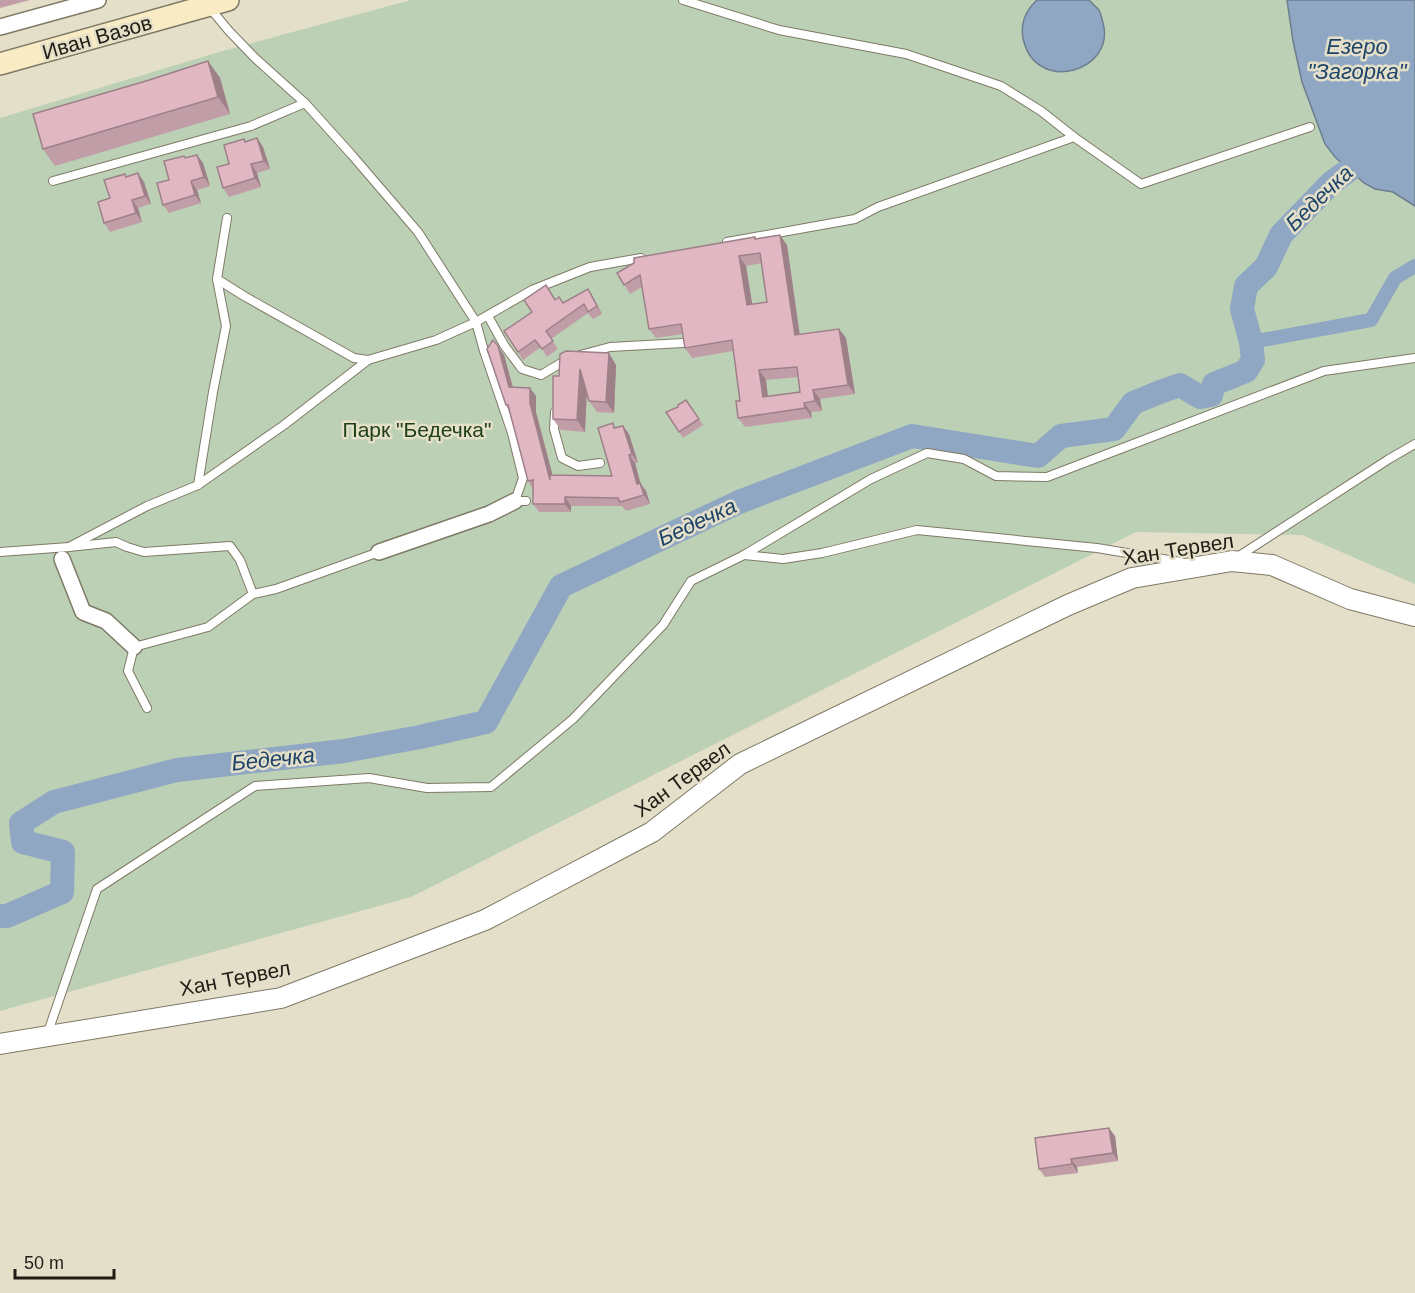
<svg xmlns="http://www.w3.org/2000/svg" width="1415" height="1293" font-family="Arial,sans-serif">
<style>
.green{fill:#bcd0b6}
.water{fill:#8fa7c3;stroke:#6d7e8f;stroke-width:1.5}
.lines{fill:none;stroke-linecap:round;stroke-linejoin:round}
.canal{stroke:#8fa7c3;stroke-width:14}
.river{stroke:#8fa7c3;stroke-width:24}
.service-casing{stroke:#7e7a66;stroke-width:10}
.minor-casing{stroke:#7e7a66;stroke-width:18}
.tertiary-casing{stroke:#7e7a66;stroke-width:22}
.secondary-casing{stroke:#7e7a66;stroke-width:24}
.service{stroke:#fff;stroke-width:8}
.minor{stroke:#fff;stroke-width:15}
.tertiary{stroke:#fff;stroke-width:20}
.secondary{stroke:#f9ecc5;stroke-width:21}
.wall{fill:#c19da8;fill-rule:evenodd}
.shaded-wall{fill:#9d8088}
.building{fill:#e0b7c3;stroke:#9d8088;stroke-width:1.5;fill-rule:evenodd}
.labels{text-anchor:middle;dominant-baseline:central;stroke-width:5;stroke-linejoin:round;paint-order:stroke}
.street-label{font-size:21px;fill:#1f1d15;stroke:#e4dfc9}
.park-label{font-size:21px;fill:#1f4015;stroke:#e4dfc9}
.water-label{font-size:22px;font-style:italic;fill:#1e436a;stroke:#e4dfc9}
</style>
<rect width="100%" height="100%" fill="#e4dfc9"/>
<path class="green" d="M411 0H1415V584L1302 535 1136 532 411 897 0 1011V118L219 52Z"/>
<g class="water">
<path d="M1037 0H1089C1092 3 1096 7 1099 10 1101 14 1102 19 1103 23 1116 71 1038 94 1024 42 1019 26 1025 11 1037 0Z"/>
<path d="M1287 0H1415V206L1393 192 1375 189 1364 183 1335 157 1325 144 1302 82 1293 41Z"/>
</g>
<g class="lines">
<path class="canal" d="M1251 342 1371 320 1395 278 1415 266"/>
<path class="river" d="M0 916H7L62 892 63 852 23 842 21 823 54 802 177 770 344 751 420 737 486 722 561 586 739 502 912 436 1038 456 1061 436 1114 429 1133 403 1160 392 1180 385 1200 397 1211 395 1214 384 1246 371 1253 360 1251 342 1242 309 1246 286 1266 267 1281 235 1330 184 1349 170 1371 145"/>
<g class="service-casing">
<g id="service">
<path d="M683 0 779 30 906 54 1001 86 1041 111 1074 137 1141 184 1310 127"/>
<path d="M209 7 229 31 255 58 305 103 351 154 418 232 476 322 484 351 512 433 523 478 515 501H526"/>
<path d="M53 181 251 126 305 103"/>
<path d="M727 242 855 219 878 207 1074 137"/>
<path d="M217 279 244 296 354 358 368 360"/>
<path d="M488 316 504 345 522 369 541 375 566 360"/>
<path d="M580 355 610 347 683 343"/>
<path d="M555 412 554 429 562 458 578 466 600 463"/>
<path d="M198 485 213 392 226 326 217 279 227 218"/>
<path d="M69 547 147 506 198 485 284 425 368 360 436 340 476 322 532 290 590 267 641 258"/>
<path d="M0 552 69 547 116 542 127 547 144 552 230 546 240 560 253 594"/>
<path d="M744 555 783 559 822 553 917 530 1097 548 1181 562"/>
<path d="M1236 558 1389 459 1415 444"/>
<path d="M147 708 128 671 134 647 208 627 253 594 276 589 379 552"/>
<path d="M47 1035 97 889 255 786 369 778 427 788 491 787 573 719 663 625 691 581 744 555 871 479 927 453 964 459 996 476 1047 477 1324 371 1415 358"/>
</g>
</g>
<g class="minor-casing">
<g id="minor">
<path d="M0 27 98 0"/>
<path d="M379 552 489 514 515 501"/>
<path d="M62 559 83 612 106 621 134 647"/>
</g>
</g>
<g class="tertiary-casing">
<path id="tertiary" d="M0 1044 281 998 485 920 652 832 740 764 1068 605 1132 578 1232 561 1272 565 1350 599 1415 616"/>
</g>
<g class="secondary-casing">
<path id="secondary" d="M0 64 228 0"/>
</g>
<use href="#service" class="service"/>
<use href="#minor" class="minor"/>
<use href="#tertiary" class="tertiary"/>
<use href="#secondary" class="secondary"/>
</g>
<g class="wall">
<path d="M0 0H30L0 8Z"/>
<path d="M208 61 220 78 230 114 55 166 43 149 146 81Z"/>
<path d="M257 138 263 147 270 169 257 173 261 187 229 197 223 188 244 139 246 141Z"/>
<path d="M197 155 203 163 210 186 197 190 201 203 169 213 163 205 184 156 186 158Z"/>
<path d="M127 176 144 182 151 204 138 208 142 222 110 232 104 223 110 198Z"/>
<path d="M755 239 787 245 800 335 839 329 846 338 855 394 820 399 822 411 811 412 812 418 745 427 738 418 740 401 733 351 692 358 685 348 683 334 656 338 649 329 642 287 630 294 617 273ZM762 263 767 302 752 304 746 266ZM798 377 800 392 768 397 766 380Z"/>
<path d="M588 289 593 297 602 314 593 319 588 313 551 339 558 349 547 357 541 347 523 360 504 331 555 300 563 303Z"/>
<path d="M504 355 513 387 536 396V412L552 475 612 476 616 428 623 426 629 434 638 463H635L640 483 646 491 650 504 626 511 622 506H571V512H539L533 504V489L528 481 509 410 506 405Z"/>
<path d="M616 365 614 413 597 412 589 401 587 394 585 432 561 430 553 419Z"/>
<path d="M686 400 703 425 683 438 666 412 678 407Z"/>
<path d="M1115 1136 1118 1161 1077 1167 1078 1173 1045 1177 1039 1169Z"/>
</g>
<g class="shaded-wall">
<path d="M208 61 220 78 230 114 218 97Z"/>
<path d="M257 138 263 147 270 169 264 161Z"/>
<path d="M197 155 203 163 210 186 204 177Z"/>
<path d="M251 164 257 173 261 187 255 178Z"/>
<path d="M138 173 144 182 151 204 145 196Z"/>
<path d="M191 181 197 190 201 203 195 195Z"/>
<path d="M132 200 138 208 142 222 136 213Z"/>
<path d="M780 235 787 245 801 345 795 335Z"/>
<path d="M739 256 746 266 754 315 747 305Z"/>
<path d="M588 289 593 297 602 314 597 306Z"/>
<path d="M839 329 846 338 855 394 848 385Z"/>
<path d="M498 346 504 355 515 396 509 387Z"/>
<path d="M609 353 616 365 614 413 606 402Z"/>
<path d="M580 369 587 381 585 432 577 420Z"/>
<path d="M759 370 766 380 769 407 763 397Z"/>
<path d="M530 388 536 396V412L556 488 550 480 530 403Z"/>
<path d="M813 390 820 399 822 411 815 401Z"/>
<path d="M804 403 811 412 812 418 805 408Z"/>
<path d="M623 426 629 434 638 463 632 454Z"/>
<path d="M629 455 635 463 643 492 637 484Z"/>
<path d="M640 483 646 491 650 504 644 495Z"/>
<path d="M565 497 571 506V512L565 504Z"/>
<path d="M1109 1128 1115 1136 1118 1161 1113 1153Z"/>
<path d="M1071 1159 1077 1167 1078 1173 1072 1164Z"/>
</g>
<g class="building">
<path d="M208 61 218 97 43 149 33 114 146 81Z"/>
<path d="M257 138 264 161 251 164 255 178 223 188 217 167 229 164 224 145 244 139 245 142Z"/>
<path d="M197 155 204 177 191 181 195 195 163 205 157 183 169 180 164 161 184 156 185 158Z"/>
<path d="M138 173 145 196 132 200 136 213 104 223 98 202 110 198 104 180 125 174 126 177Z"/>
<path d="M780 235 795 335 839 329 848 385 813 390 815 401 804 403 805 408 738 418 736 401H740L732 340 685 348 681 324 649 329 640 275 624 285 617 273 634 263V258L755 237V239ZM760 253 767 302 747 305 739 256ZM797 367 800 392 763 397 759 370Z"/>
<path d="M546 285 555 300 559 297 563 303 588 289 597 306 588 312 584 304 546 331 553 341 542 349 535 340 518 352 504 331 532 312 524 300Z"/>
<path d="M493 340 498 346 509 387 530 388V403L550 480V475L612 476 598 428 613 423 614 428 623 426 632 454 629 455 637 484 640 483 644 495 620 502 618 498 565 497V504H533V480L528 481 508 405H506L487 349Z"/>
<path d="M566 351 609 353 606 402 589 401 580 369 577 420 553 419V376H559L560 354Z"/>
<path d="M686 400 699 419 679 432 666 412 678 407V405Z"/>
<path d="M1109 1128 1113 1153 1071 1159 1072 1164 1039 1169 1035 1138Z"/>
</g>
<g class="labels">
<g class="street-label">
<text transform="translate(97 37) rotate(-16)">Иван Вазов</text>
<text transform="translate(1178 549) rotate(-9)">Хан Тервел</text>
<text transform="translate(682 779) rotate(-36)">Хан Тервел</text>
<text transform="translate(235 978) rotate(-11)">Хан Тервел</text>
</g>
<g class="park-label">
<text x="417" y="429">Парк "Бедечка"</text>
</g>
<g class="water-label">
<text x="1357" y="46">Езеро<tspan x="1357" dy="25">"Загорка"</tspan></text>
<text transform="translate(1319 198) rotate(-44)">Бедечка</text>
<text transform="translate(697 522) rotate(-25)">Бедечка</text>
<text transform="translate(273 759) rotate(-6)">Бедечка</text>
</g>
</g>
<path d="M15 1269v9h99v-9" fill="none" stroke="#1f1d15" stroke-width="3"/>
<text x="24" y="1269" font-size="18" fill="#1f1d15" stroke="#e4dfc9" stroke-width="4.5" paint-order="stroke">50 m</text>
</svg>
